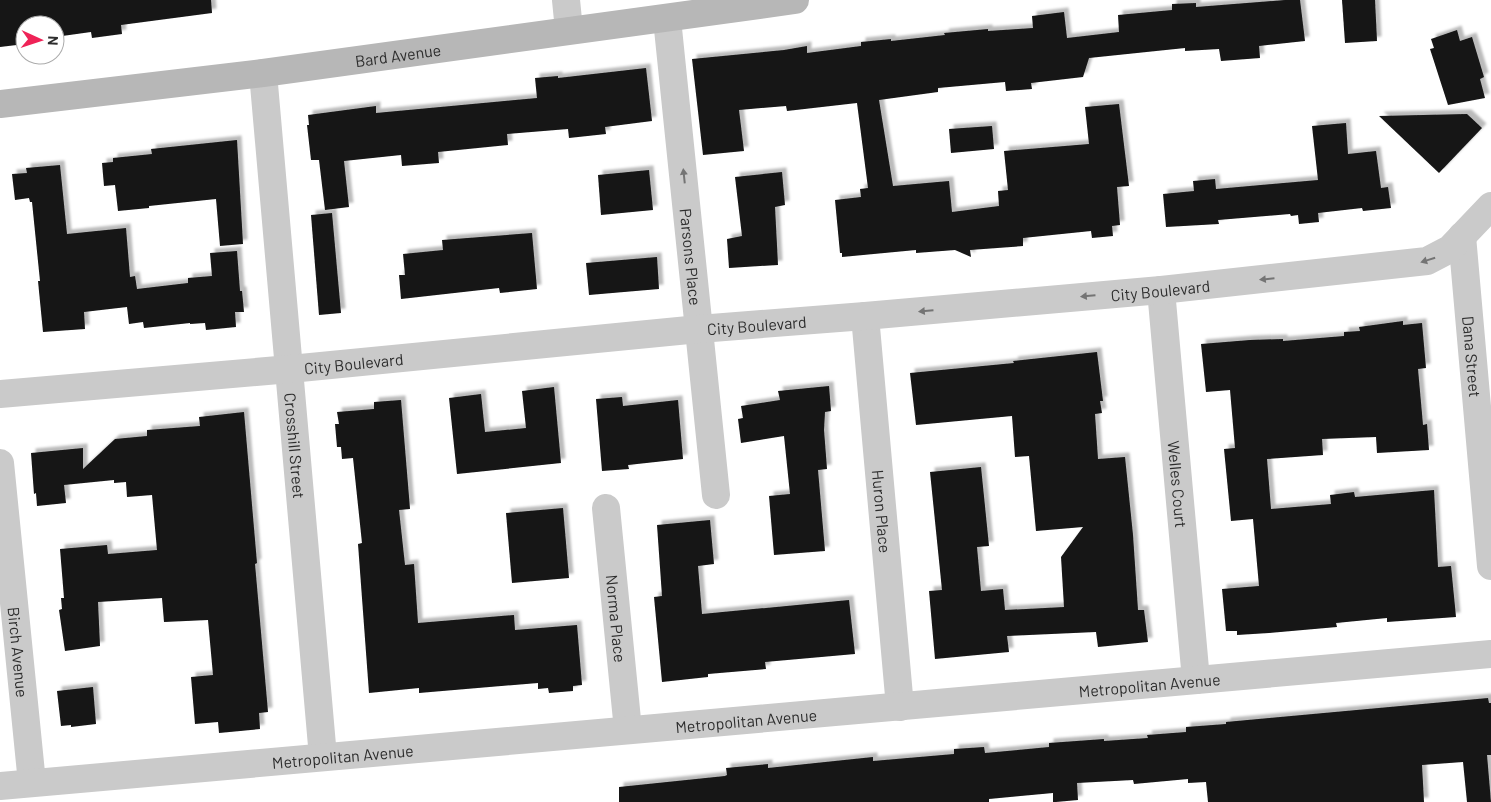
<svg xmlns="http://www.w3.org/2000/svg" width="1491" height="802" font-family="Barlow,sans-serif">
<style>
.building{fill:#141414;filter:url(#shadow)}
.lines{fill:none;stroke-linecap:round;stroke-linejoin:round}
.street{stroke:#cacaca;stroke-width:28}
.secondary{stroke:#b7b7b7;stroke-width:28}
.oneway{fill:#747474}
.labels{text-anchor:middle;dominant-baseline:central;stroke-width:5;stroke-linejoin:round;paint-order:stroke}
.street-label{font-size:16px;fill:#2d2d2d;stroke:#fff}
</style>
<defs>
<filter id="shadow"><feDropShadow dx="4.5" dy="-4.5" stdDeviation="1" flood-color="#0004"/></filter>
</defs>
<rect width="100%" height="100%" fill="#fff"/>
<g class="building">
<path d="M0 0H211L212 13 121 25 122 34 92 38 91 32 55 37V25H25V44L0 47Z"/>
<path d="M1285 0H1300L1305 41 1259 46 1260 58 1221 61 1219 49 1185 51V48L1089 58 1083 77 1031 83 1032 89 1006 91 1005 82 938 88V92L879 100 893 186 949 181 952 212 999 206 998 191 1008 190 1004 151 1089 144 1085 107 1119 104 1129 186 1117 187 1120 225 1112 226 1113 236 1092 238 1091 231 1023 238V246L970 250 971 257 955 250 916 253V250L842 257V253H840L835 200 861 197 860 189 868 188 857 103 787 111 786 106 739 110 744 151 703 155 692 59 784 50 807 46V53L861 46V42L891 39V41L945 35 944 33 988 29V31L1033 28 1032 16 1064 12 1067 38 1119 32 1118 15 1172 10V4L1196 3V7Z"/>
<path d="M1342 0H1375L1377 41 1345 43Z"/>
<path d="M1457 30 1460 41 1472 37 1484 77 1480 79 1485 98 1448 105 1430 49 1434 48 1431 39Z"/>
<path d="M646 68 652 121 605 127 606 134 569 138 568 129 507 134 508 145 438 152 439 163 402 166 401 155 344 161 349 207 325 210 319 160H311L307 125H309L308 115 376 106V113L537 98 535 78 558 76V78Z"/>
<path d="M1467 114 1482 128 1439 173 1379 116Z"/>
<path d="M1346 123 1348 154 1376 151 1381 188 1388 187 1391 208 1363 211 1362 208 1318 213 1319 222 1299 224 1298 215 1291 216 1290 214 1218 220 1219 224 1166 227 1163 194 1194 191 1193 181 1215 179 1216 189 1318 180 1312 126Z"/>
<path d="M992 126 994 149 951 153 949 129Z"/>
<path d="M237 140 243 244 220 246 216 199 149 206V208L118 211 115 185 104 186 102 163 113 162V158L152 154 151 149Z"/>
<path d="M60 165 67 234 126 228 130 277 135 276 137 289 188 283V278L212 276 210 253 237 251 240 291H242L244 312H235L236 327 206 330 205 323 190 324V323L144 328 143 322 129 324 127 307 84 312 85 329 43 332 38 281H40L32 202H30L29 198 15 200 12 174 27 173 26 168Z"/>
<path d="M649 170 653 210 601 215 598 175Z"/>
<path d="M782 172 785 205 775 207 778 265 729 268 727 239 742 236 735 177Z"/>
<path d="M332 213 341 313 319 315 311 215Z"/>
<path d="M532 233 537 289 500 293 499 288 401 299 399 275H405L403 254 443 250 442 240Z"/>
<path d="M657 257 659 289 589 295 586 263Z"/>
<path d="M1403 321V325L1422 323 1426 368 1418 369 1423 425 1427 424 1429 450 1377 453 1376 437 1322 439 1323 455 1267 459 1271 509 1331 504 1330 495 1354 492 1355 497 1434 490 1438 567 1451 566 1456 617 1387 622V618L1336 623 1337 627 1269 633 1237 635V631H1226L1222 589 1259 586 1253 519 1231 521 1224 449 1235 448 1230 390 1206 392 1201 344 1250 340 1283 339V341L1344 336V332L1360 331 1359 327Z"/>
<path d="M1097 352 1103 401H1100L1102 413 1095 414 1098 459 1125 457 1133 535 1138 610H1144L1148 642 1098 647 1096 632 1007 636 1009 652 935 659 929 591 942 590 930 472 981 467 989 546 977 547 981 591 1003 589 1005 610 1064 607 1061 557 1083 527 1036 531 1029 456 1015 457 1012 416 916 425 910 373 1014 363 1013 361Z"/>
<path d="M829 386 831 411 825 412 824 430 827 469 818 470 825 551 774 555 769 496 790 494 784 436 741 443 738 419 743 418 741 406 780 400 778 391Z"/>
<path d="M554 387 561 463 457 474 449 398 481 394 485 432 526 428 522 391Z"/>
<path d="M622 397 623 406 678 400 683 459 628 465 629 469 602 471 596 399Z"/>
<path d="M401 400 410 509 399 510 405 565 414 564 418 623 514 615 515 630 577 625 582 685 573 686V691L549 693 548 688 538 689V683L419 693V688L369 693 358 544 362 543 353 458 342 459 341 447H337L335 424H339L337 412 374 409V402Z"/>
<path d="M244 412 257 563 255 564 268 712 259 713 260 729 219 733 218 722 195 724 191 677 213 675 208 620 164 622 162 598 98 602 100 646 65 651 59 610 62 609 61 598H64L60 549 107 545 108 554 157 550 152 495 127 497 126 482 114 483V480L64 485 66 503 37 506 36 493 34 494 31 453 83 448V469L115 439 147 436V430L200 426 199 417Z"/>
<path d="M563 508 569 578 512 583 506 513Z"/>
<path d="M710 520 714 564 698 566 702 614 849 600 855 654 765 662 766 669 708 674V677L662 682 654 597 662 596 657 525Z"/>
<path d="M93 687 96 724 71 727V725L61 726 57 691Z"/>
<path d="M1488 698 1489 703H1491V755H1487L1491 802H1467L1463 762 1422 765 1424 802H1208L1206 782 1188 783V779L1134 784 1133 780 1077 783 1078 800 1056 802H1053V793L989 799V802H619V787L725 776 727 775 726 768 768 764V768L873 757V761L954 754V749L984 747 985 753 1049 747V743L1104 739V741L1148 738 1147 735 1186 732V727L1226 724V722Z"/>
</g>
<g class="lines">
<g class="street">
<path d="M566 0 569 30"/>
<path id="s1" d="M667 19 716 495"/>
<path id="s2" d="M263 73 323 757"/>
<path id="s3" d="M1462 236 1491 566"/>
<path id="s4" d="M1161 290 1196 680"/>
<path id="s5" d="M865 316 900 707"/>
<path id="s6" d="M0 394 290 369 699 329 865 316 1161 290 1427 261 1450 249 1491 206"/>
<path id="s7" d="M0 463 32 783"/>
<path id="s8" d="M606 508 628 730"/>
<path id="s9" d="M0 786 1491 654"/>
</g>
<path class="secondary" id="s10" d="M0 104 263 73 795 0"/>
</g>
<defs><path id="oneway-solid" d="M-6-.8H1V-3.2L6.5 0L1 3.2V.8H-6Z" transform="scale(1.25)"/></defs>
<g class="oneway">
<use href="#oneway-solid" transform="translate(684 176) rotate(-96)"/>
<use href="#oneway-solid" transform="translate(1428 260) rotate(163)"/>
<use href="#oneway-solid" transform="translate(1267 279) rotate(174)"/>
<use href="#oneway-solid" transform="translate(1088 296) rotate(175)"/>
<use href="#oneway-solid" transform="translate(926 311) rotate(175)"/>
</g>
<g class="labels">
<g class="street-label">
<text stroke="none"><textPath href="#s10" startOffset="401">Bard Avenue</textPath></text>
<text stroke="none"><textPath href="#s1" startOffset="239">Parsons Place</textPath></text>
<text stroke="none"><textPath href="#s6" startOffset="1165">City Boulevard</textPath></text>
<text stroke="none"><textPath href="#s6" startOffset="760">City Boulevard</textPath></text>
<text stroke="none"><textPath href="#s3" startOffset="121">Dana Street</textPath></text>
<text stroke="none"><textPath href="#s6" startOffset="355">City Boulevard</textPath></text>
<text stroke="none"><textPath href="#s2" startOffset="374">Crosshill Street</textPath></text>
<text stroke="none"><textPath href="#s4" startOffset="195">Welles Court</textPath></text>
<text stroke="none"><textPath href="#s5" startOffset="196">Huron Place</textPath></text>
<text stroke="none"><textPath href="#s8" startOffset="111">Norma Place</textPath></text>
<text stroke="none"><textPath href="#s7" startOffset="190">Birch Avenue</textPath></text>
<text stroke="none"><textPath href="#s9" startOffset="1154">Metropolitan Avenue</textPath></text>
<text stroke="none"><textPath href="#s9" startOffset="749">Metropolitan Avenue</textPath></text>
<text stroke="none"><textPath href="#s9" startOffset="344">Metropolitan Avenue</textPath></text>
</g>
</g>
<g transform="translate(40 40) rotate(93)"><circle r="24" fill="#ffffff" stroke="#ababab"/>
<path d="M0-4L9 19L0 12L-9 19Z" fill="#ef2357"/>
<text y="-8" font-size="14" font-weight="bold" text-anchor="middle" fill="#2d2d2d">N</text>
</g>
</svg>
